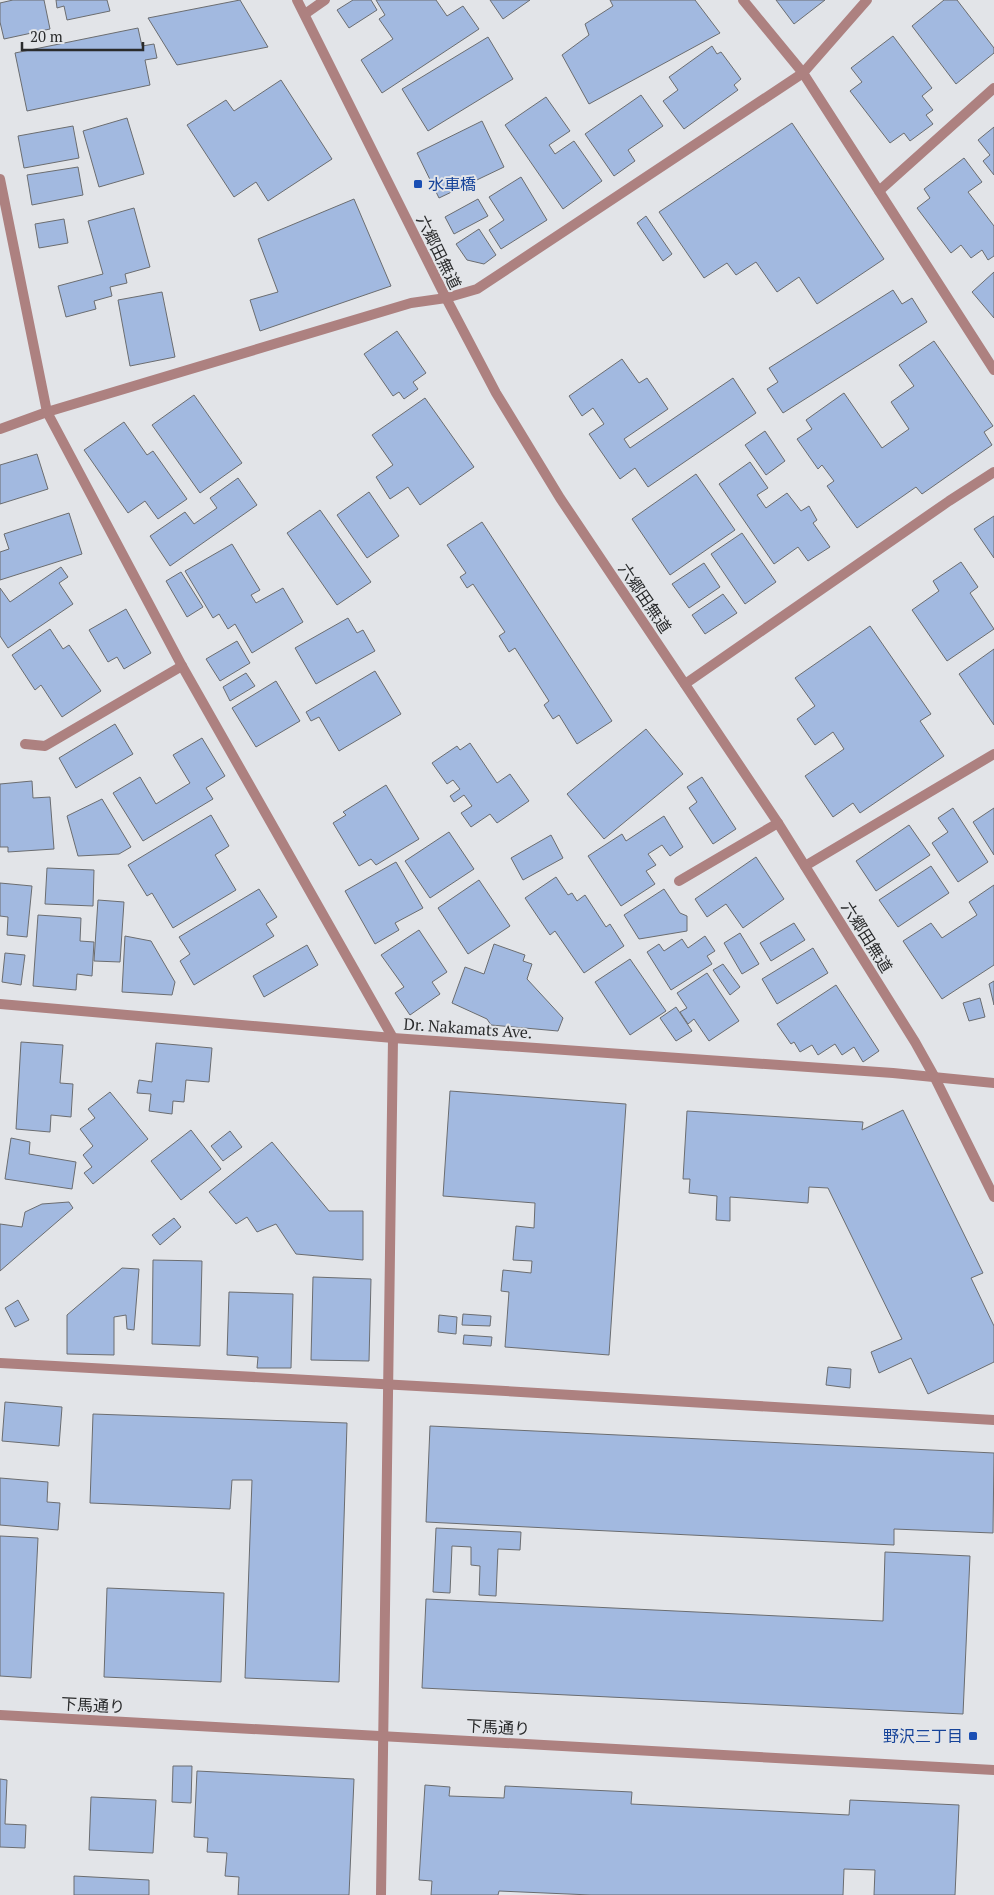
<svg xmlns="http://www.w3.org/2000/svg" width="994" height="1895" font-family="'PT Serif','Noto Sans JP',serif">
<style>
.building{fill:#a2b9e0;stroke:#6b6d70}
.lines{fill:none;stroke-linecap:round;stroke-linejoin:round}
.service{stroke:#ad8180;stroke-width:10}
.minor{stroke:#ad8180;stroke-width:10}
.tertiary{stroke:#ad8180;stroke-width:10}
.transit-dot{fill:#1a4fb4;stroke:#e2e4e8;stroke-width:2}
.labels{text-anchor:middle;dominant-baseline:central;stroke-width:4;stroke-linejoin:round;paint-order:stroke}
.transit-label{font-size:16px;fill:#164399;stroke:#e2e4e8;text-anchor:start}
.street-label{font-size:16px;fill:#2a2b2c;stroke:#e2e4e8}
</style>
<rect width="100%" height="100%" fill="#e2e4e8"/>
<g class="building">
<path d="M13 0H44L50 29 4 39 0 22V3Z"/>
<path d="M56 0H107L110 11 67 20 64 6 57 8Z"/>
<path d="M240 0 268 47 177 65 148 18Z"/>
<path d="M353 0H371L377 10 349 28 337 10Z"/>
<path d="M376 0H436L447 16 463 6 479 29 382 93 361 60 393 39 379 19 385 15Z"/>
<path d="M490 0H530L503 19Z"/>
<path d="M610 0H695L720 33 589 104 562 55 589 35 585 24 613 6Z"/>
<path d="M776 0H825L794 24Z"/>
<path d="M944 0H957L994 48V53L956 84 912 26Z"/>
<path d="M138 28 142 46 154 44 157 58 145 60 150 85 27 111 15 53Z"/>
<path d="M893 36 932 88 922 96 933 110 926 115 933 124 910 141 904 133 890 143 850 91 862 82 851 68Z"/>
<path d="M488 37 513 79 428 131 402 89Z"/>
<path d="M712 46 717 54 721 52 741 79 734 85 738 90 684 129 663 101 678 90 669 77Z"/>
<path d="M281 80 332 159 268 201 256 182 234 197 187 125 226 100 234 111Z"/>
<path d="M641 95 663 126 628 150 635 161 614 176 585 134Z"/>
<path d="M546 97 570 131 549 145 555 154 574 141 602 181 563 209 505 125Z"/>
<path d="M127 118 144 174 99 187 83 131Z"/>
<path d="M482 121 504 167 439 198 417 153Z"/>
<path d="M792 123 884 259 817 304 799 277 777 292 756 262 736 275 727 263 704 278 659 212Z"/>
<path d="M73 126 79 158 24 168 18 136Z"/>
<path d="M994 127V175L983 161 990 155 978 140Z"/>
<path d="M964 158 982 182 968 192 994 226V256L988 260 982 250 971 258 961 245 951 253 917 208 930 198 924 189Z"/>
<path d="M78 167 83 195 32 205 27 175Z"/>
<path d="M521 177 547 220 501 249 489 230 504 220 489 197Z"/>
<path d="M354 199 391 286 260 331 250 300 278 292 258 239Z"/>
<path d="M478 199 488 216 454 234 445 217Z"/>
<path d="M134 208 150 267 125 274 127 283 110 287 112 296 94 301 96 309 66 317 58 286 103 274 88 221Z"/>
<path d="M646 216 672 254 663 261 637 223Z"/>
<path d="M64 219 68 243 39 248 35 224Z"/>
<path d="M479 229 496 255 484 264 467 260 456 244Z"/>
<path d="M994 272V318L972 292Z"/>
<path d="M893 290 902 304 912 298 927 322 783 413 767 389 778 382 769 368Z"/>
<path d="M162 292 175 357 130 366 118 300Z"/>
<path d="M397 331 426 373 413 382 418 389 404 399 399 392 393 396 364 354Z"/>
<path d="M934 341 993 426 984 432 992 445 922 494 916 487 857 528 827 486 834 481 822 465 818 469 797 439 812 429 806 420 844 393 882 448 909 429 891 402 914 386 899 365Z"/>
<path d="M622 359 639 383 647 378 668 409 624 439 630 448 733 378 756 413 648 487 635 468 620 479 589 434 604 424 593 408 582 416 569 396Z"/>
<path d="M194 395 242 463 200 493 152 425Z"/>
<path d="M425 398 474 467 420 505 408 487 390 499 376 477 393 465 372 435Z"/>
<path d="M124 422 147 455 153 451 187 499 158 519 145 501 128 513 84 450Z"/>
<path d="M765 431 785 461 766 475 745 445Z"/>
<path d="M37 454 48 489 0 504V465Z"/>
<path d="M750 462 768 488 757 495 766 508 787 493 801 511 809 506 817 520 813 523 830 547 808 561 798 547 774 564 719 484Z"/>
<path d="M696 474 735 530 670 575 632 519Z"/>
<path d="M238 478 257 505 170 566 150 536 185 512 194 524 217 508 210 498Z"/>
<path d="M369 492 399 536 367 558 337 515Z"/>
<path d="M320 510 371 582 337 605 287 533Z"/>
<path d="M69 513 82 554 0 580V552L9 549 4 534Z"/>
<path d="M994 516V558L974 529Z"/>
<path d="M482 522 612 721 577 744 559 715 553 719 544 705 549 701 515 648 509 652 499 636 505 632 473 584 467 588 460 577 466 573 447 545Z"/>
<path d="M742 533 776 582 745 604 711 554Z"/>
<path d="M232 544 260 590 251 595 256 603 283 588 303 622 252 653 235 624 228 629 219 614 213 618 185 571Z"/>
<path d="M961 562 978 587 970 593 994 629 947 661 912 610 939 591 933 581Z"/>
<path d="M704 563 720 587 689 608 672 584Z"/>
<path d="M61 567 68 577 59 583 73 604 8 648 0 636V588L10 602Z"/>
<path d="M181 572 203 607 187 617 166 581Z"/>
<path d="M723 594 737 613 705 634 692 615Z"/>
<path d="M126 609 151 653 124 669 117 657 108 662 89 630Z"/>
<path d="M348 618 357 633 363 630 375 651 316 684 295 648Z"/>
<path d="M870 626 931 714 920 721 944 756 860 813 853 803 833 817 805 776 844 749 833 732 815 745 797 719 815 706 795 678Z"/>
<path d="M50 629 63 649 69 645 101 691 62 717 41 685 35 690 12 655Z"/>
<path d="M237 641 250 663 220 681 206 659Z"/>
<path d="M994 649V725L959 674Z"/>
<path d="M375 671 401 714 339 751 319 717 311 721 306 712Z"/>
<path d="M246 673 255 686 230 701 223 687Z"/>
<path d="M276 681 300 721 256 747 232 708Z"/>
<path d="M115 724 133 754 76 788 59 758Z"/>
<path d="M646 729 683 774 604 839 567 794Z"/>
<path d="M202 738 225 776 206 788 213 799 143 841 113 793 140 777 156 804 190 783 173 755Z"/>
<path d="M470 743 497 783 510 774 529 801 497 823 490 814 471 827 461 813 472 806 464 795 454 802 450 796 460 789 453 780 447 784 432 763 457 746 460 750Z"/>
<path d="M702 777 736 829 713 844 689 808 697 802 687 787Z"/>
<path d="M32 781 33 798 50 797 54 849 8 852V847H0V784Z"/>
<path d="M386 785 419 839 376 865 371 859 359 866 333 823 346 815 343 812Z"/>
<path d="M102 799 131 847 119 854 78 856 67 816Z"/>
<path d="M953 808 988 862 958 882 932 843 948 832 938 818Z"/>
<path d="M994 808V855L973 822Z"/>
<path d="M211 815 229 846 215 855 236 890 173 928 152 893 147 896 128 865Z"/>
<path d="M664 816 683 847 670 856 662 845 648 854 656 865 646 871 655 884 621 906 588 856 622 834 626 841Z"/>
<path d="M909 825 930 855 876 891 856 861Z"/>
<path d="M449 832 474 869 430 898 405 861Z"/>
<path d="M551 835 563 858 523 880 511 858Z"/>
<path d="M756 857 784 899 743 928 726 904 707 917 695 899Z"/>
<path d="M396 862 423 908 395 923 399 930 375 944 345 891Z"/>
<path d="M931 866 949 893 898 927 879 900Z"/>
<path d="M47 868 94 870 93 906 45 904Z"/>
<path d="M556 877 568 895 572 893 577 901 585 895 606 927 610 924 624 946 584 973 555 931 550 935 525 898Z"/>
<path d="M479 880 510 926 468 954 438 908Z"/>
<path d="M0 883 32 886 27 937 7 935 8 917 0 916Z"/>
<path d="M994 885V965L942 999 903 941 931 923 942 938 977 915 969 902Z"/>
<path d="M259 889 277 917 266 924 274 936 194 985 180 961 190 954 179 937Z"/>
<path d="M664 889 680 913 687 916V931L639 939 624 915Z"/>
<path d="M98 900 124 902 120 962 94 961Z"/>
<path d="M38 915 81 918 80 941 94 942 92 976 77 974 76 990 33 986Z"/>
<path d="M794 923 805 940 771 961 760 943Z"/>
<path d="M419 930 447 972 432 982 440 994 410 1015 395 993 404 987 381 955Z"/>
<path d="M740 933 759 964 742 974 724 943Z"/>
<path d="M125 936 151 941 175 982 172 995 122 992Z"/>
<path d="M705 936 715 951 707 956 712 964 671 990 647 952 659 944 664 951 682 939 688 948Z"/>
<path d="M494 944 525 955 523 961 532 964 527 979 563 1018 558 1031 491 1025 487 1019 452 1003 465 967 484 974Z"/>
<path d="M307 945 318 965 264 997 253 976Z"/>
<path d="M813 948 828 973 777 1004 762 979Z"/>
<path d="M5 953 25 955 21 985 2 982Z"/>
<path d="M630 959 666 1011 630 1035 595 982Z"/>
<path d="M723 964 740 987 730 995 713 970Z"/>
<path d="M707 973 739 1021 709 1041 694 1019 688 1024 680 1012 687 1008 677 993Z"/>
<path d="M994 981V1005L989 984Z"/>
<path d="M836 985 879 1051 863 1062 854 1047 842 1055 835 1044 818 1055 812 1045 800 1052 794 1042 791 1044 777 1024Z"/>
<path d="M980 998 985 1017 969 1021 963 1003Z"/>
<path d="M676 1007 692 1031 676 1041 660 1018Z"/>
<path d="M21 1042 63 1045 60 1083 73 1084 71 1117 51 1115 50 1132 16 1129Z"/>
<path d="M156 1043 212 1048 209 1082 186 1080 184 1102 173 1101 172 1114 149 1111 151 1094 137 1093 139 1080 152 1082Z"/>
<path d="M450 1091 626 1104 609 1355 505 1347 509 1292 501 1291 503 1270 531 1273 532 1261 513 1260 516 1226 534 1228 535 1203 443 1196Z"/>
<path d="M110 1092 148 1139 93 1184 84 1173 92 1167 83 1155 93 1146 80 1129 95 1118 88 1109Z"/>
<path d="M903 1110 983 1273 971 1278 994 1326V1362L928 1394 911 1358 879 1373 871 1352 902 1339 828 1188 809 1187 808 1203 730 1197V1221L716 1220 717 1196 689 1193 690 1179H683L687 1111 863 1122 862 1130Z"/>
<path d="M191 1130 221 1169 181 1200 151 1161Z"/>
<path d="M230 1131 242 1147 223 1161 211 1146Z"/>
<path d="M11 1138 30 1142 29 1154 76 1162 72 1189 5 1179Z"/>
<path d="M272 1142 329 1211H363V1260L296 1254 276 1224 257 1232 247 1217 236 1224 209 1192Z"/>
<path d="M69 1202 73 1208 0 1271V1224L22 1227 25 1212 42 1204Z"/>
<path d="M174 1218 181 1227 160 1245 152 1235Z"/>
<path d="M153 1260 202 1261 200 1346 152 1344Z"/>
<path d="M122 1268 139 1269 134 1330 127 1329 126 1315 114 1317V1355L67 1354V1315Z"/>
<path d="M313 1277 371 1279 369 1361 311 1360Z"/>
<path d="M229 1292 293 1294 291 1368H257L258 1357 227 1355Z"/>
<path d="M18 1300 29 1320 15 1327 5 1308Z"/>
<path d="M463 1314 491 1316 490 1326 462 1325Z"/>
<path d="M439 1315 457 1317 456 1334 438 1332Z"/>
<path d="M464 1335 492 1337 491 1346 463 1344Z"/>
<path d="M828 1367 851 1369 850 1388 826 1385Z"/>
<path d="M5 1402 62 1407 59 1446 2 1441Z"/>
<path d="M93 1414 347 1423 339 1682 245 1678 252 1480H232L230 1509 90 1503Z"/>
<path d="M430 1426 994 1453 993 1533 894 1529V1545L426 1522Z"/>
<path d="M0 1478 48 1482 47 1502 60 1503 58 1530 0 1525Z"/>
<path d="M436 1528 521 1532 520 1550 498 1549 496 1596 479 1595 480 1566 471 1565V1547L452 1546 450 1593 433 1592Z"/>
<path d="M0 1536 38 1538 31 1678 0 1676Z"/>
<path d="M885 1552 970 1556 963 1714 422 1688 426 1599 883 1621Z"/>
<path d="M107 1588 224 1593 221 1682 104 1677Z"/>
<path d="M173 1766H192L191 1803 172 1802Z"/>
<path d="M197 1771 354 1779 349 1895H238L239 1877 225 1876 227 1853 207 1852 208 1838 194 1837Z"/>
<path d="M0 1779 7 1780 5 1824 26 1825 25 1848 0 1847Z"/>
<path d="M425 1785 450 1787 449 1796 504 1798 505 1786 632 1792 631 1804 849 1815 850 1800 959 1805 955 1895H874L875 1870 844 1869 843 1895H591L499 1891 498 1895H431L432 1881 419 1880Z"/>
<path d="M91 1797 156 1800 153 1853 89 1850Z"/>
<path d="M74 1876 149 1880V1895H74Z"/>
</g>
<g class="lines">
<g class="service">
<path d="M305 14 325 0"/>
<path d="M25 744 45 746 182 666"/>
<path d="M805 866 994 754"/>
<path d="M679 881 778 823"/>
</g>
<g class="minor">
<path d="M743 0 803 73 994 370"/>
<path d="M0 179 47 412 182 666 393 1038 381 1895"/>
<path d="M879 191 994 88"/>
<path d="M0 429 47 412 411 303 446 298 477 289 803 73 867 0"/>
<path d="M685 684 949 501 994 472"/>
<path d="M0 1004 393 1038 893 1073 994 1083"/>
<path d="M0 1363 471 1389 994 1420"/>
</g>
<g class="tertiary">
<path d="M297 0 446 298 496 393 560 498 778 823 915 1042 934 1076 994 1197"/>
<path d="M0 1715 994 1770"/>
</g>
</g>
<g class="transit-dot">
<rect x="413" y="179" width="10" height="10" rx="2.5"/>
<rect x="968" y="1731" width="10" height="10" rx="2.5"/>
</g>
<g class="labels">
<g class="transit-label">
<text x="428" y="184">水車橋</text>
<text x="963" y="1736" text-anchor="end">野沢三丁目</text>
</g>
<g class="street-label">
<text transform="translate(439 252) rotate(64)">六郷田無道</text>
<text transform="translate(645 598) rotate(56)">六郷田無道</text>
<text transform="translate(867 937) rotate(58)">六郷田無道</text>
<text transform="translate(468 1028) rotate(4)">Dr. Nakamats Ave.</text>
<text transform="translate(93 1705) rotate(3)">下馬通り</text>
<text transform="translate(498 1727) rotate(3)">下馬通り</text>
</g>
</g>
<path d="M22 42v8h121v-8" fill="none" stroke="#2a2b2c" stroke-width="2.5"/>
<text x="30" y="42" font-size="15" fill="#2a2b2c" stroke="#e2e4e8" stroke-width="4" paint-order="stroke">20 m</text>
</svg>
